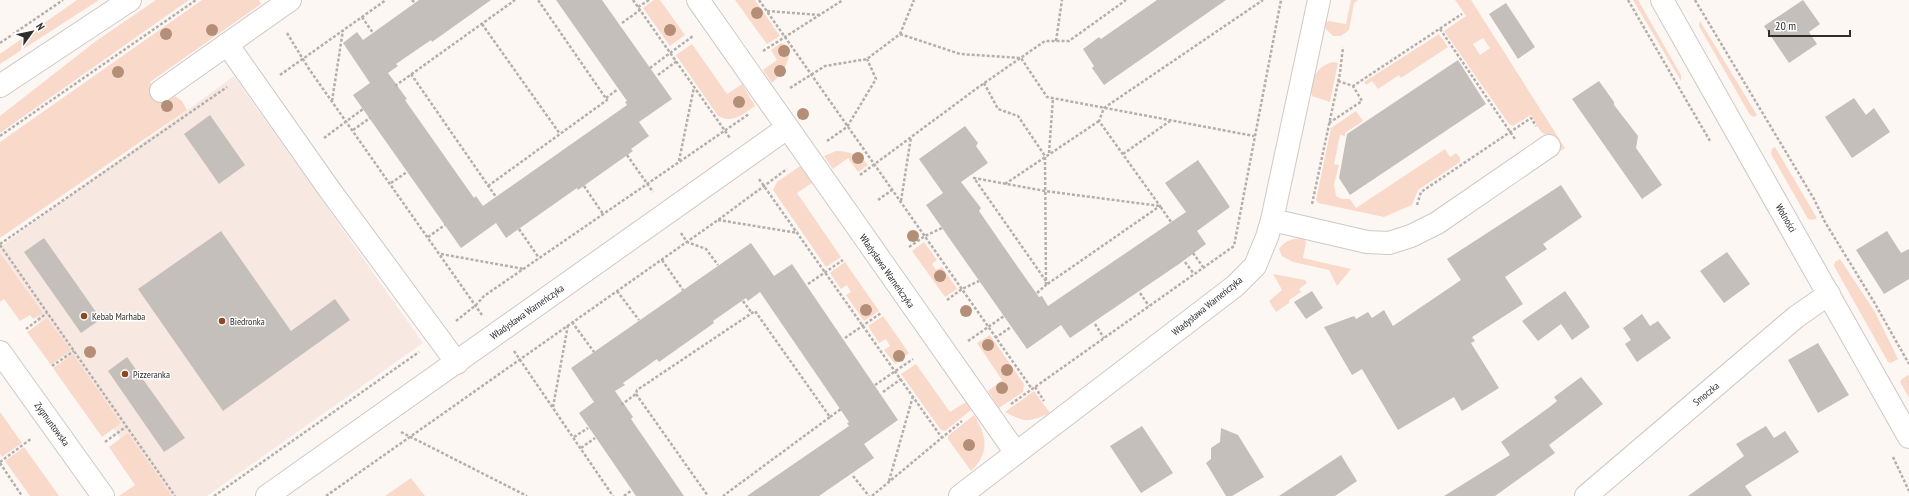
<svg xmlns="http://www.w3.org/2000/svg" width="1909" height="496" font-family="'PT Sans Narrow',sans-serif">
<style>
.built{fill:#f7e9e2}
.green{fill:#f9daca;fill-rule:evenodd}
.building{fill:#c5bfbc}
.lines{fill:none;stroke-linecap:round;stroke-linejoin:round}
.minor-casing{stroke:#cfc9c6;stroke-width:24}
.major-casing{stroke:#cfc9c6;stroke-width:24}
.path{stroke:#b4afad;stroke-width:2.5;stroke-dasharray:3 2;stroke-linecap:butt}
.minor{stroke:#fff;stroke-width:22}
.major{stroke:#fff;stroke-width:22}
.tree{fill:#b48e76}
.poi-dot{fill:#8e491e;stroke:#fff;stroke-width:1.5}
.labels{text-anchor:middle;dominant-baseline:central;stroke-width:3;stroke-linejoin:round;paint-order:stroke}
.street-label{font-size:10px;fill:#302e2d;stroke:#fff}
.poi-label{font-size:10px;fill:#302e2d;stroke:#fff;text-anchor:start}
</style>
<rect width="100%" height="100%" fill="#fdf7f4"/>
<path class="built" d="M234 76 423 343 207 496H161L0 267V247Z"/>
<g class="green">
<path d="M77 0H99L0 64V54Z"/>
<path d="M156 0H189L0 133V116L96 41Z"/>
<path d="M202 0H259L261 4 150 82 165 102 175 96 182 101 187 110 0 238V142Z"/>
<path d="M654 0H660L685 35 670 46 643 8Z"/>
<path d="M735 0H755L780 36 767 44Z"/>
<path d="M1351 0H1358L1354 3 1349 30 1341 36H1333L1326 29V22L1329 21 1346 24Z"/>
<path d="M1455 0H1471L1565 148 1561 151 1550 134H1544L1541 132 1531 115 1513 126 1509 124 1444 31 1466 16ZM1483 38 1490 48 1480 55 1473 44Z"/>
<path d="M1633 0H1638L1681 75V81Z"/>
<path d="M1700 21 1757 115 1754 117 1750 115 1699 26Z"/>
<path d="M1439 34 1448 47 1401 78 1399 75 1378 89 1372 81 1366 85 1364 82Z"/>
<path d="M781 43 787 45C794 58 781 75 772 83L763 70 777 60 771 50Z"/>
<path d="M692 44 727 94 742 84 755 106C743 114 733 124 718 116L676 55Z"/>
<path d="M1333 62 1338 63 1330 102 1312 96C1308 81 1318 65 1333 62Z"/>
<path d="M1356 111 1363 121 1345 133V136L1340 135 1334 164 1339 165 1334 184 1336 196 1342 199H1350L1356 208 1445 149 1450 157 1456 153 1460 158V162L1418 190 1412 205 1384 217 1318 203 1316 200 1331 128Z"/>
<path d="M1775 147 1817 218 1813 220 1808 219 1771 154 1772 149Z"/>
<path d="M836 151C849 151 860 155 868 165L858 172 848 158 833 169 824 156Z"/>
<path d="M800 166 812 183 797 193 841 257 826 267 773 190 777 182Z"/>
<path d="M1304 238 1306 242 1303 258 1351 269 1337 286 1329 270 1293 262 1282 256 1279 249C1285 240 1294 238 1304 238Z"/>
<path d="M924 242 937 260 932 264 936 270 942 267 957 289 945 297 912 251Z"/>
<path d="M0 253 43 313 33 319 30 315 20 321 4 299 0 302Z"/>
<path d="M1840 259 1875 312 1898 359 1891 363 1888 362 1834 266 1835 262Z"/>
<path d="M845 262 879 311 864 321 846 295 851 292 847 285 841 289 830 273Z"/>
<path d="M1273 274 1305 280 1307 283 1299 289 1301 292 1289 300V303L1276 312 1269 301 1282 290Z"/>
<path d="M883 316 909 353 895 364 884 350 890 346 886 339 879 343 868 326Z"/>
<path d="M47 318 71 350 51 365 27 332Z"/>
<path d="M990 335 1024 384 1023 392 999 408 988 391 1002 380 977 343Z"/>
<path d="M73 354 121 423 102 437 53 368Z"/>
<path d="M916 364 950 412 966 402 971 410 945 431 941 430 901 374Z"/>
<path d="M1908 375 1909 376V398L1900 382 1902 379Z"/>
<path d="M1034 391 1050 413C1029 422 1025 423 1005 412Z"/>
<path d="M0 412 22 443 2 457 0 454Z"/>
<path d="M974 415C987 436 990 453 971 471L948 439V436Z"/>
<path d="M128 433 172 496H119L135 485 109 447Z"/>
<path d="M24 447 59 496H30L5 461Z"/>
<path d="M411 478 425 496H385Z"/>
</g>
<g class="building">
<path d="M419 0H491L432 42 431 40 396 64 398 66 388 73 407 99 405 100 474 198 476 196 483 206 627 105 625 102 627 101 556 0H602L672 99 639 122 649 136 631 149 633 151 578 190 577 188 506 238 496 223 461 248 353 95 370 83 343 43 357 32 363 40Z"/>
<path d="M1157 0H1226L1104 85 1092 68 1094 66 1083 49 1099 37 1101 39Z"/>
<path d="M1803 0 1820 24 1809 32 1817 44 1789 63 1764 26Z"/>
<path d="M1506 3 1535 47 1518 59 1489 14Z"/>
<path d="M1458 60 1486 104 1350 195 1339 178 1347 134Z"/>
<path d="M1599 81 1614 102V105L1638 136 1636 148 1662 185 1642 199 1572 99Z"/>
<path d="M1854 98 1866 115 1874 108 1890 132 1852 158 1825 117Z"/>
<path d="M210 115 245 165 219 184 184 134Z"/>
<path d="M965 126 978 143 976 146 988 163 961 182 981 208 979 211 1015 263 1039 297 1042 296 1048 306 1186 212 1165 183 1198 160 1230 207 1197 231 1206 244 1179 264 1070 338 1061 325 1027 349 926 205 943 193 919 159Z"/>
<path d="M1561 185 1582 217 1543 244 1547 249 1505 277 1523 304 1472 337 1475 341 1471 343 1499 388 1462 411 1454 397 1398 430 1362 369 1352 375 1324 327 1354 316 1356 319 1368 312 1372 318 1384 310 1393 326 1461 280 1447 259Z"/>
<path d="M221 231 291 331 335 299 350 320 223 411 138 289Z"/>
<path d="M1887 231 1901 253 1909 249V279L1884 294 1856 250Z"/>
<path d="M44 238 101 319 81 333 24 252Z"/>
<path d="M751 243 774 276 792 264 898 420 864 444 874 458 819 496H747L849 426 847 423 849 422 760 292 748 301 746 298 713 321 714 323 659 362 657 359 623 383 625 385 615 391 633 417 631 419 684 496H636L579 413 594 402 571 368Z"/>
<path d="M1727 252 1750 284 1724 303 1700 271Z"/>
<path d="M1312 291 1323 308 1306 319 1294 302Z"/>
<path d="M1565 291 1590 327 1572 340 1561 324 1538 341 1522 321Z"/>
<path d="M1642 314 1650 326 1658 321 1671 338 1637 362 1625 344 1631 340 1623 328Z"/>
<path d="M1818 343 1849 395 1818 413 1788 360Z"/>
<path d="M127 357 185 438 164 452 108 371Z"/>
<path d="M1581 377 1603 404 1549 445 1555 453 1495 496H1444L1510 455 1501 442 1551 406 1557 401 1554 397Z"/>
<path d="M1142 426 1173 473 1141 493 1110 446Z"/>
<path d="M1766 426 1774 438 1785 431 1799 452 1745 486 1752 496H1688L1744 456 1736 444Z"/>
<path d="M1221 428 1238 435 1264 477 1232 496H1226L1206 463 1211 459V448L1220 442Z"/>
<path d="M1341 455 1357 481 1335 496H1279Z"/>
</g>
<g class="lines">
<g class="minor-casing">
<g id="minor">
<path d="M698 0 1016 453"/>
<path d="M227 44 329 189 457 363"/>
<path d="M0 86 130 0"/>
<path d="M161 91 290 0"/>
<path d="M1272 220 1367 242 1389 243 1411 236 1437 223 1549 146"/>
<path d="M0 352 103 496"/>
<path d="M267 496 787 128"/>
<path d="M960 496 1235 286 1255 266 1267 237 1272 220 1319 0"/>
<path d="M1586 496 1796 317 1829 294"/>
</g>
</g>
<g class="major-casing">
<path id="major" d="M1662 0 1909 437"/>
</g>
<g class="path">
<path d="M412 0 415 3"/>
<path d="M633 0 730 138"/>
<path d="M759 0 1032 389"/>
<path d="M1628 0 1710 141"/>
<path d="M1695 0 1814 199 1825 222 1874 302 1909 364"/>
<path d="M638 7 649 0"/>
<path d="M767 11 820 15"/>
<path d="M362 17 373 33"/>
<path d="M622 23 640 10"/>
<path d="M482 24 560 134"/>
<path d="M1440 29 1515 139"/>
<path d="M287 33 309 69 482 315"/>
<path d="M900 34 960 54 1021 58 1047 97 1254 136"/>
<path d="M1056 41 1062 0"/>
<path d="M0 43 63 0"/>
<path d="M763 51 843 0"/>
<path d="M650 68 693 36"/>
<path d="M411 74 496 197"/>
<path d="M280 75 386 0"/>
<path d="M658 75 677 61"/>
<path d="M1338 81 1353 86 1462 14"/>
<path d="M984 83 998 109 1018 116 1045 156 1046 285 1160 206 1099 121 1104 108 1263 0"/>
<path d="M395 86 515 0"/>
<path d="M790 88 825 66 867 59 900 34 914 0"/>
<path d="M606 98 618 89"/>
<path d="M332 101 343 30"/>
<path d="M1329 123 1362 101 1353 86"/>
<path d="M353 130 370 118"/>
<path d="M0 136 196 0"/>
<path d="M324 138 363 109"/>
<path d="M827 141 847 127 876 79 867 59"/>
<path d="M1049 153 1053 98"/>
<path d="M1123 154 1170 121"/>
<path d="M627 155 653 192"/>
<path d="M679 161 694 87"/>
<path d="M860 175 980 86 1045 41H1069L1126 0"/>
<path d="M759 179 942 438"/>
<path d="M391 183 407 172"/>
<path d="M1005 184 1099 121"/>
<path d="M488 186 607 100 538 0"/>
<path d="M584 186 603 214"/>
<path d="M878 200 892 190"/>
<path d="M901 201 911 137"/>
<path d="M1312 204 1340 73 1343 47"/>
<path d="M1417 205 1421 192 1531 118 1536 126"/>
<path d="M718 220 798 233"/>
<path d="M519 229 539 258"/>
<path d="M681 233 687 242 706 249 718 265"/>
<path d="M428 237 445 225"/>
<path d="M0 244 227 87"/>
<path d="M0 245 175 496"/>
<path d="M909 247 925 236 942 228"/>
<path d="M1193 253 1203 267"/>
<path d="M441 254 524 269"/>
<path d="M662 260 683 290"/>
<path d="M1185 262 1194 274"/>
<path d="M1046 281 974 178 1045 191 1160 206 1171 222"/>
<path d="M808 284 843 260"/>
<path d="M617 291 639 320"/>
<path d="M1037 293 1046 285"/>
<path d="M1140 293 1149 306"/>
<path d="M947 300 962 289 979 281"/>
<path d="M743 301 751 312"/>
<path d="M456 321 476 305 484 296 749 114"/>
<path d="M572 322 594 352"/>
<path d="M1095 324 1104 338"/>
<path d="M26 329 47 313"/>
<path d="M845 338 881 313"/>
<path d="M995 338 1011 327"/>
<path d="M968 341 1004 316"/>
<path d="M514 351 613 496"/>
<path d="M52 366 74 351"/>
<path d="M875 385 913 359"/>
<path d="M1035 387 1044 401"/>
<path d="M883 392 901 379"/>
<path d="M636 394 708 496"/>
<path d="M1011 404 1234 246 1281 0"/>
<path d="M621 405 636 394 637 390 755 311 830 417 723 496"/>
<path d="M553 407 568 325"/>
<path d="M830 417 841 409"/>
<path d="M401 432 527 496"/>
<path d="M574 437 588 428"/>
<path d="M105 442 127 426"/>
<path d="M581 448 595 438"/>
<path d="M1893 457 1909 491"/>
<path d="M0 462 32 438"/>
<path d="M0 463 22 496"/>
<path d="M853 476 869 496"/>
<path d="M889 481 913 396"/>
<path d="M214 496 419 352"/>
<path d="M326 496 718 220 787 169"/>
<path d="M624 496 632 490"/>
<path d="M872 496 962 421"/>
</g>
<use href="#minor" class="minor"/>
<use href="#major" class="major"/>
</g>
<g class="tree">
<circle cx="757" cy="13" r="6"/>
<circle cx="212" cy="30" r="6"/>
<circle cx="670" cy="30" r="6"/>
<circle cx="166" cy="34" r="6"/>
<circle cx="784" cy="51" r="6"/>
<circle cx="780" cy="71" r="6"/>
<circle cx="118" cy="72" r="6"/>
<circle cx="739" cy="102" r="6"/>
<circle cx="167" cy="106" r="6"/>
<circle cx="803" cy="114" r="6"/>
<circle cx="858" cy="158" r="6"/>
<circle cx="913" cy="236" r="6"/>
<circle cx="940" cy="276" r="6"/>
<circle cx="866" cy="310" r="6"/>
<circle cx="966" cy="311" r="6"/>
<circle cx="988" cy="345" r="6"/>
<circle cx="90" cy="352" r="6"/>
<circle cx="899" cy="356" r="6"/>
<circle cx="1007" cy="370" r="6"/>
<circle cx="1002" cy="388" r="6"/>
<circle cx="969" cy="445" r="6"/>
</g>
<g class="poi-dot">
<circle cx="84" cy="316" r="4"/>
<circle cx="222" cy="321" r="4"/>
<circle cx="125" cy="374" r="4"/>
</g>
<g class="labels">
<g class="street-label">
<text transform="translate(1786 218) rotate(60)">Wolności</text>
<text transform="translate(887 271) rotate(55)">Władysława Warneńczyka</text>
<text transform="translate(1207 306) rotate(-39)">Władysława Warneńczyka</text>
<text transform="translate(527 312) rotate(-35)">Władysława Warneńczyka</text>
<text transform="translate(1706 394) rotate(-40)">Smoczka</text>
<text transform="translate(52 424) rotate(54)">Zygmuntowska</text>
</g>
<g class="poi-label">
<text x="92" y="316">Kebab Marhaba</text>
<text x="230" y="321">Biedronka</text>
<text x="133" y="374">Pizzeranka</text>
</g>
</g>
<g transform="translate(32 32) rotate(57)" stroke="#ffffff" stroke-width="3" paint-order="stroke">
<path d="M0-3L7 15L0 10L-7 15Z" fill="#302e2d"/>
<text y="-6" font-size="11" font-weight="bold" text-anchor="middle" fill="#302e2d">N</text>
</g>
<path d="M1769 30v6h81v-6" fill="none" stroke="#302e2d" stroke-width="2"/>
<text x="1775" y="30" font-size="12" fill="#302e2d" stroke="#ffffff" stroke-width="3" paint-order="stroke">20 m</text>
</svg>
